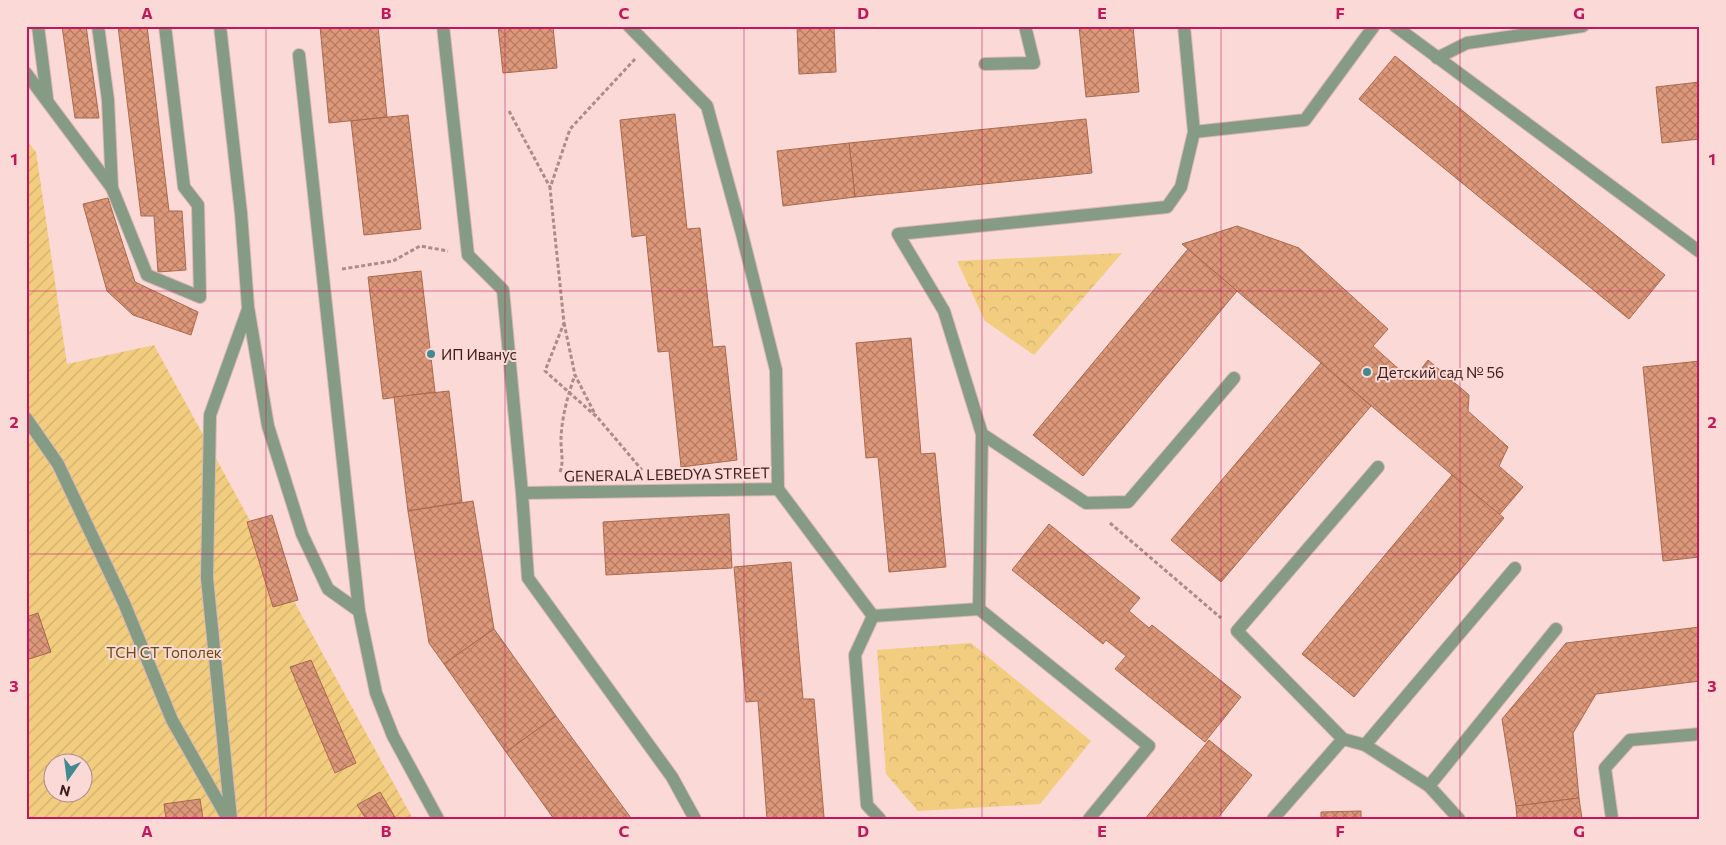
<svg xmlns="http://www.w3.org/2000/svg" width="1726" height="845" font-family="Commissioner,sans-serif">
<style>
.park{fill:url(#park-crowns)}
.garden{fill:url(#garden-furrows);fill-rule:evenodd}
.building{fill:url(#building-cross-hatch);stroke:#aa694d}
.lines{fill:none;stroke-linecap:round;stroke-linejoin:round}
.service-casing{stroke:#d8b7b5;stroke-width:14}
.minor-casing{stroke:#d8b7b5;stroke-width:14}
.path{stroke:#ac8c89;stroke-width:3;stroke-dasharray:4 2.5;stroke-linecap:butt}
.service{stroke:#859b84;stroke-width:12}
.minor{stroke:#859b84;stroke-width:12}
.grid{fill:none;stroke:#c2185b;stroke-width:1;stroke-opacity:0.55}
.poi-dot{fill:#428990;stroke:#fad9d6;stroke-width:2}
.labels{text-anchor:middle;dominant-baseline:central;stroke-width:4;stroke-linejoin:round;paint-order:stroke}
.poi-label{font-size:15px;fill:#3c1e1c;stroke:#fad9d6;text-anchor:start}
.street-label{font-size:15px;fill:#3c1e1c;stroke:#fad9d6}
.park-label{font-size:15px;fill:#694f0f;stroke:#fad9d6}
.neatline{fill:none;stroke:#c2185b;stroke-width:2}
.grid-label{font-size:16px;text-anchor:middle;font-weight:bold;fill:#c2185b}
</style>
<defs>
<pattern id="park-crowns" width="20" height="18" patternUnits="userSpaceOnUse" patternTransform="scale(1.25)"><rect width="20" height="18" fill="#f2cd80"/><path d="M2 6a3 3 0 1 1 6 0M12 15a3 3 0 1 1 6 0" fill="none" stroke="#d0b06e"/></pattern>
<pattern id="garden-furrows" width="10" height="10" patternUnits="userSpaceOnUse" patternTransform="scale(1.25)"><rect width="10" height="10" fill="#f2cd80"/><path d="M-1 1l2-2M0 10L10 0M9 11l2-2" fill="none" stroke="#d0b06e"/></pattern>
<pattern id="building-cross-hatch" width="8" height="8" patternUnits="userSpaceOnUse" patternTransform="scale(1.25)"><rect width="8" height="8" fill="#dd987a"/><path d="M0 0l8 8M0 8l8-8" fill="none" stroke="#b47b63"/></pattern>
</defs>
<rect width="100%" height="100%" fill="#fad9d6"/>
<g class="park">
<path d="M1122 253 1034 355 985 321 957 261Z"/>
<path d="M971 643 1091 741 1040 804 918 811 886 774 877 650Z"/>
</g>
<path class="garden" d="M26 140 36 152 67 364 154 345 413 819H26ZM52 762H82V792H52Z"/>
<g class="building">
<path d="M62 26H86L99 118H75Z"/>
<path d="M118 26H147L169 211H182L186 270 158 272 154 216H141Z"/>
<path d="M320 26H378L387 117 329 123Z"/>
<path d="M498 26H553L557 68 503 73Z"/>
<path d="M797 26H834L836 72 799 74Z"/>
<path d="M1079 26H1133L1139 92 1086 97Z"/>
<path d="M1395 56 1665 275 1629 319 1359 99Z"/>
<path d="M1700 82V139L1662 143 1656 87Z"/>
<path d="M675 114 687 229 700 228 713 347 725 346 737 460 681 467 669 351 658 352 646 235 632 237 620 120Z"/>
<path d="M408 115 421 229 364 235 351 121Z"/>
<path d="M1086 119 1092 173 855 197 849 143Z"/>
<path d="M849 143 855 197 783 206 777 151Z"/>
<path d="M108 198 135 282 198 312 191 335 133 315 107 291 83 204Z"/>
<path d="M1237 226 1299 248 1388 329 1373 346 1412 381 1428 360 1469 395 1468 411 1508 447 1499 466 1523 487 1499 515 1182 244Z"/>
<path d="M1188 249 1237 291 1083 476 1033 435Z"/>
<path d="M421 271 435 392 383 399 368 277Z"/>
<path d="M911 338 921 454 935 453 946 567 889 572 878 457 866 458 856 343Z"/>
<path d="M1700 361V557L1663 561 1643 367Z"/>
<path d="M1321 363 1371 406 1221 582 1171 540Z"/>
<path d="M449 391 462 502 408 511 394 397Z"/>
<path d="M1452 475 1504 518 1354 697 1302 654Z"/>
<path d="M473 501 494 629 444 664 429 643 408 511Z"/>
<path d="M729 514 732 568 606 575 603 522Z"/>
<path d="M272 515 298 600 273 607 247 522Z"/>
<path d="M1049 524 1140 598 1129 611 1149 628 1152 625 1241 697 1205 742 1115 669 1126 656 1106 640 1103 644 1012 570Z"/>
<path d="M791 562 803 699H814L824 817 826 819H767L758 701 746 702 734 567Z"/>
<path d="M38 613 51 652 26 660V617Z"/>
<path d="M1700 627V681L1596 694 1573 733 1579 798 1516 806 1502 719 1566 643Z"/>
<path d="M494 629 556 716 506 752 444 664Z"/>
<path d="M311 660 356 763 335 773 290 667Z"/>
<path d="M556 716 631 818 554 819 506 752Z"/>
<path d="M1209 740 1252 775 1217 819H1145Z"/>
<path d="M380 792 396 819H366L357 805Z"/>
<path d="M1579 798 1582 819H1517L1516 806Z"/>
<path d="M200 799 203 819H166L164 804Z"/>
<path d="M1361 811V819H1321V812Z"/>
</g>
<g class="lines">
<g class="service-casing">
<g id="service">
<path d="M38 26 47 98"/>
<path d="M98 26 108 100 112 188"/>
<path d="M220 26 241 213 248 307 268 426 302 534 328 589 359 611 376 693 393 736 438 819"/>
<path d="M443 26 468 255 503 290 522 493"/>
<path d="M1184 26 1194 132 1181 187 1167 207 898 234 944 311 982 434 1086 503 1128 502 1234 378"/>
<path d="M1395 26 1700 252"/>
<path d="M299 55 359 611"/>
<path d="M1437 58 1467 43 1583 26"/>
<path d="M985 64 1034 63 1025 26"/>
<path d="M26 73 112 188 147 275 200 297 198 205 184 187 165 26"/>
<path d="M1194 132 1305 120 1374 26"/>
<path d="M26 418 58 464 124 603 172 720 228 819"/>
<path d="M778 489 873 616"/>
<path d="M979 609 982 434"/>
<path d="M873 616 979 609 1149 746 1089 819"/>
<path d="M873 616 855 655 867 805 880 819"/>
<path d="M1343 739 1237 631 1378 467"/>
<path d="M1365 745 1515 568"/>
<path d="M1429 786 1556 629"/>
<path d="M231 819 207 578 210 415 248 309"/>
<path d="M1612 819 1605 768 1630 740 1700 734"/>
</g>
</g>
<g class="minor-casing">
<g id="minor">
<path d="M629 26 707 106 742 234 776 370 778 489 522 493 528 578 672 777 695 819"/>
<path d="M1273 819 1343 739 1365 745 1429 786 1459 819"/>
</g>
</g>
<g class="path">
<path d="M635 59 570 129 550 188 564 323 545 371 598 418 642 470"/>
<path d="M509 111 550 187"/>
<path d="M342 269 393 261 420 246 448 251"/>
<path d="M564 323 575 375 596 416"/>
<path d="M560 472C564 462 561 452 561 441 561 420 568 394 575 375"/>
<path d="M1110 523 1221 618"/>
</g>
<use href="#service" class="service"/>
<use href="#minor" class="minor"/>
</g>
<path class="grid" d="M266 26V819M505 26V819M744 26V819M982 26V819M1221 26V819M1460 26V819M26 291H1700M26 554H1700"/>
<g class="poi-dot">
<circle cx="431" cy="354" r="5"/>
<circle cx="1367" cy="372" r="5"/>
</g>
<g class="labels">
<g class="poi-label">
<text x="441" y="354">ИП Иванус</text>
<text x="1377" y="372">Детский сад № 56</text>
</g>
<g class="street-label">
<text transform="translate(667 474) rotate(-1)">GENERALA LEBEDYA STREET</text>
</g>
<g class="park-label">
<text x="164" y="652">ТСН СТ Тополек</text>
</g>
</g>
<rect width="1726" height="845" fill="none" stroke="#fad9d6" stroke-width="55"/>
<g transform="translate(68 778) rotate(194)"><circle r="24" fill="#fad9d6" stroke="#ae8e8c"/>
<path d="M0-4L9 19L0 12L-9 19Z" fill="#428990"/>
<text y="-8" font-size="14" font-weight="bold" text-anchor="middle" fill="#3c1e1c">N</text>
</g>
<rect x="28" y="28" width="1670" height="790" class="neatline"/>
<g class="grid-label">
<text x="147" y="19">A</text>
<text x="386" y="19">B</text>
<text x="624" y="19">C</text>
<text x="863" y="19">D</text>
<text x="1102" y="19">E</text>
<text x="1340" y="19">F</text>
<text x="1579" y="19">G</text>
<text x="14" y="165">1</text>
<text x="1712" y="165">1</text>
<text x="14" y="428">2</text>
<text x="1712" y="428">2</text>
<text x="14" y="692">3</text>
<text x="1712" y="692">3</text>
<text x="147" y="837">A</text>
<text x="386" y="837">B</text>
<text x="624" y="837">C</text>
<text x="863" y="837">D</text>
<text x="1102" y="837">E</text>
<text x="1340" y="837">F</text>
<text x="1579" y="837">G</text>
</g>
</svg>
